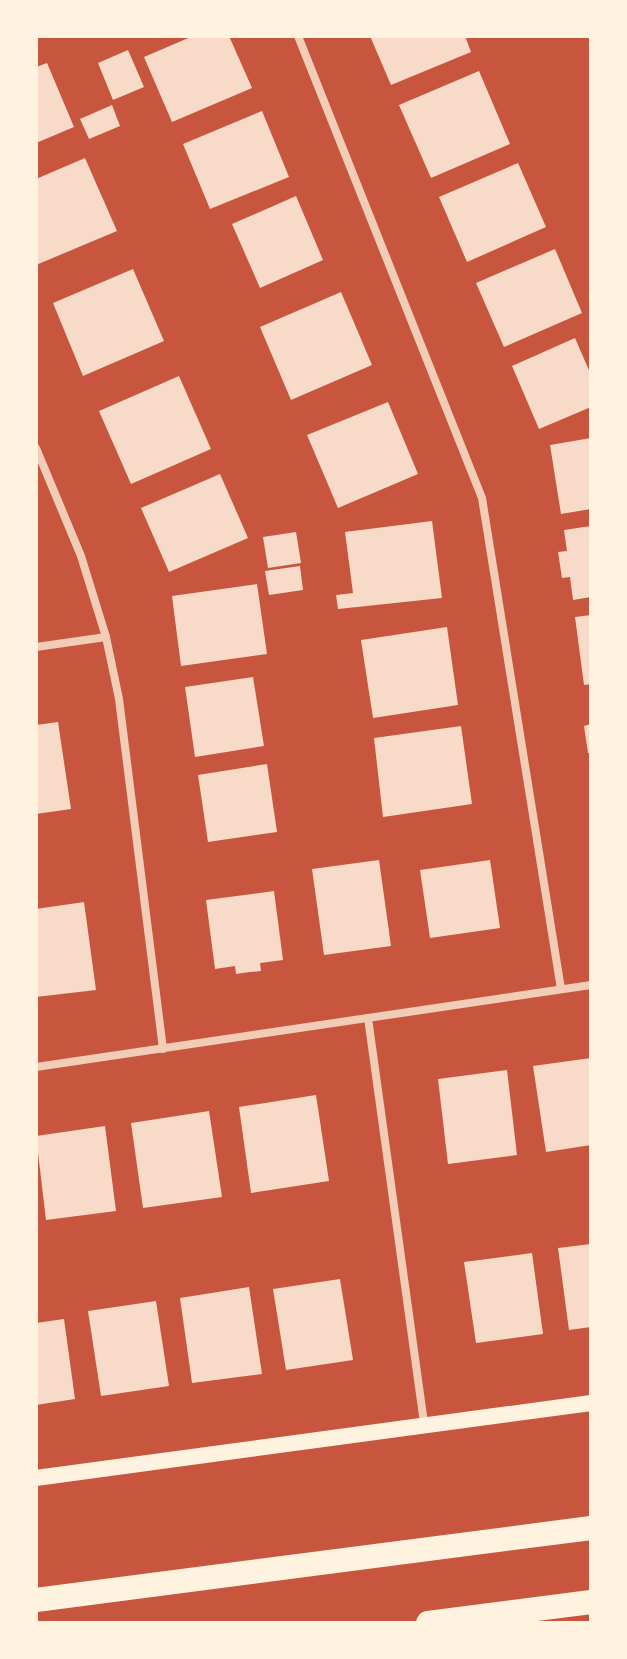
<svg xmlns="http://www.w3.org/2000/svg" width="627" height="1659" font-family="Signika,sans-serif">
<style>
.building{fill:#f7dbc8}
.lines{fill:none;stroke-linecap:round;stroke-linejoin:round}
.minor{stroke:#f1ccb7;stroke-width:8}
.secondary{stroke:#fff3e0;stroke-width:16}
.motorway{stroke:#fff3e0;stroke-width:24}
</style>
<rect width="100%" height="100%" fill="#c8553d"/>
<g class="building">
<path d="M193 36H229L252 88 172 122 144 57Z"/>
<path d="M370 36H465L471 52 391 85Z"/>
<path d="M128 50 144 87 113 100 98 63Z"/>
<path d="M47 63 74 127 36 143V67Z"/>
<path d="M479 71 510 144 431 178 399 105Z"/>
<path d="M112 105 120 126 89 139 80 119Z"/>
<path d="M262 111 289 177 210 209 183 144Z"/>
<path d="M85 158 117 231 36 265V179Z"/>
<path d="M518 163 546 227 467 262 439 197Z"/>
<path d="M296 196 323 260 260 288 232 224Z"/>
<path d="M555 249 582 313 504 347 476 283Z"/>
<path d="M133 269 164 341 83 376 53 303Z"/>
<path d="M341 292 372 365 291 400 260 327Z"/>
<path d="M575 338 591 375V407L539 429 512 366Z"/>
<path d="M179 376 211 449 131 484 99 411Z"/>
<path d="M388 402 418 474 338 508 307 435Z"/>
<path d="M591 438V509L561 514 550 445Z"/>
<path d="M220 474 248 538 169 572 141 508Z"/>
<path d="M432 521 442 598 338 609 336 595 353 593 345 532Z"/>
<path d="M591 526V597L573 600 570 577 562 578 558 552 567 551 564 530Z"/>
<path d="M296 532 301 563 268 568 263 537Z"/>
<path d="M300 566 303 590 269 595 265 571Z"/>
<path d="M257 584 267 654 181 666 172 596Z"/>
<path d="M591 615V684L584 685 575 617Z"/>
<path d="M447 627 458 705 373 718 361 640Z"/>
<path d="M253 677 264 746 195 757 185 687Z"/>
<path d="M58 722 71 809 36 814V725Z"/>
<path d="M591 724V753H588L584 726Z"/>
<path d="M461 726 472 804 383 817 374 738Z"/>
<path d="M267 764 277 832 208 842 198 775Z"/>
<path d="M379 860 391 946 324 955 312 869Z"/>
<path d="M490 860 500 928 430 938 420 870Z"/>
<path d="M274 891 283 960 260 963 261 971 250 972 236 974 235 966 215 969 206 900Z"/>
<path d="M84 902 96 990 36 997V909Z"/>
<path d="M591 1058V1145L546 1152 533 1066Z"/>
<path d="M507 1070 517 1155 448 1164 438 1079Z"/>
<path d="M316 1095 329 1181 251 1193 239 1107Z"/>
<path d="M209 1111 222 1197 143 1208 131 1123Z"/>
<path d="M105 1126 116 1211 46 1220 36 1136Z"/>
<path d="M591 1244V1327L569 1330 558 1248Z"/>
<path d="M532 1253 543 1334 476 1343 464 1262Z"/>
<path d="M340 1279 353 1360 286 1370 273 1289Z"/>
<path d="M249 1287 262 1374 192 1383 180 1298Z"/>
<path d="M156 1301 169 1386 101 1396 88 1311Z"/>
<path d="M64 1319 75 1399 36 1405V1323Z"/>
</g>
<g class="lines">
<g class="minor">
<path d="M298 36 482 498 561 989"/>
<path d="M36 448 81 556 106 637 119 699 163 1049"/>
<path d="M36 647 106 637"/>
<path d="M368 1018 424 1423"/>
<path d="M36 1067 591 985"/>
</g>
<path class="secondary" d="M36 1478 591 1403"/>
<g class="motorway">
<path d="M36 1600 591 1528"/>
<path d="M428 1623 591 1602"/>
</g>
</g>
<rect width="627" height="1659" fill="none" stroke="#fff3e0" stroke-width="76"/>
</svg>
